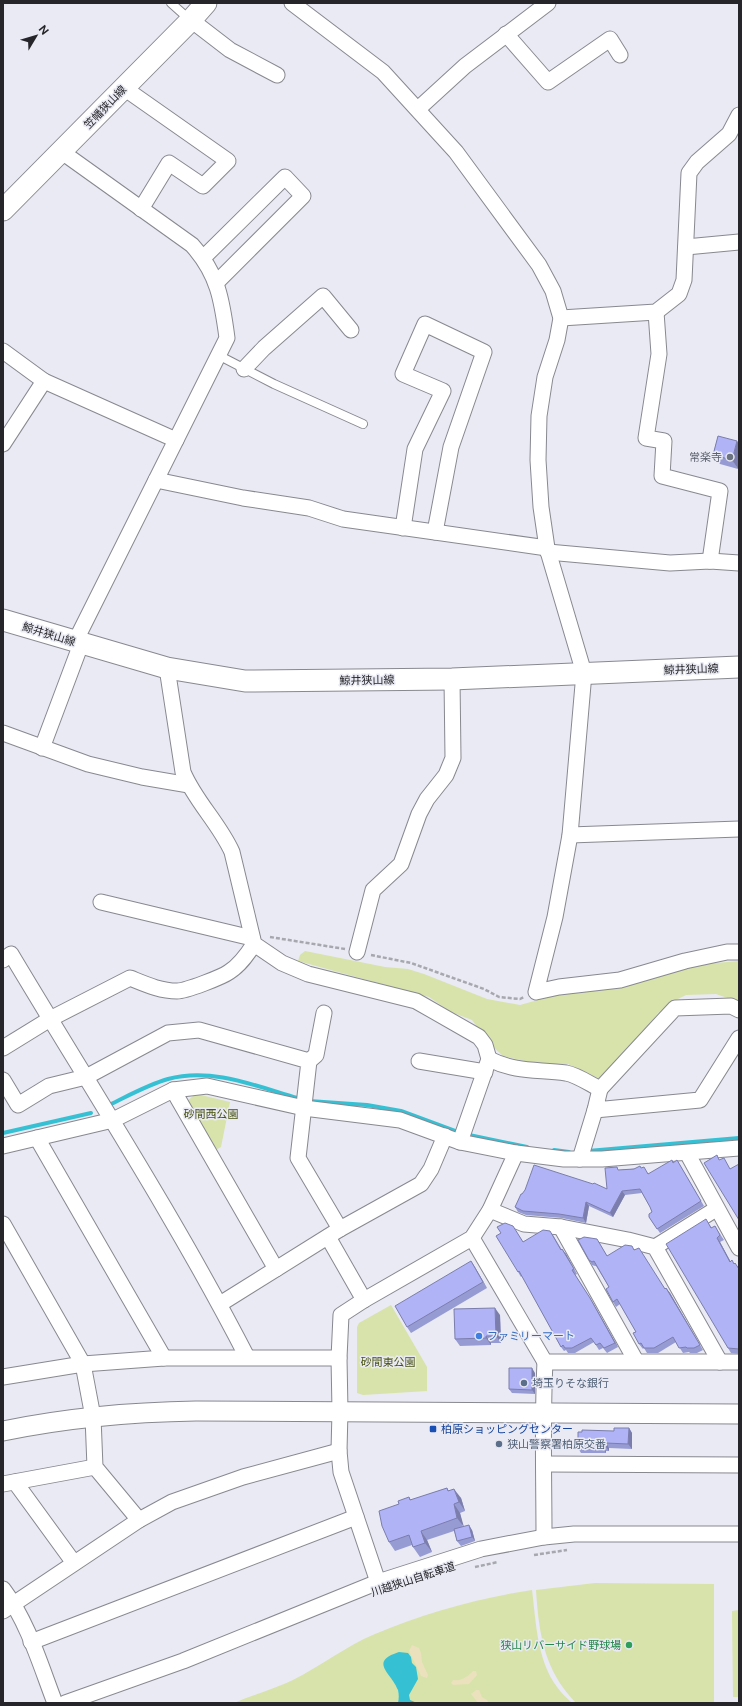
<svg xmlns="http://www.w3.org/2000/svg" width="742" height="1706" font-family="'Public Sans','Noto Sans JP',sans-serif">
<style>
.green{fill:#d7e3aa}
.sand{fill:#ebe1bc}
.water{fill:#36c0d4}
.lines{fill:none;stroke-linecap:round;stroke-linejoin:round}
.stream{stroke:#36c0d4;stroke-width:4}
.service-casing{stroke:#888891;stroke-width:10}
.minor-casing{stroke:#888891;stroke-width:17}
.tertiary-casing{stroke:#888891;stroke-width:21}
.secondary-casing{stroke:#888891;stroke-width:23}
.path{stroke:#a7a8af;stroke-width:2.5;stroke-dasharray:4 2;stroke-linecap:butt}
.service{stroke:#fff;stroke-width:8}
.minor{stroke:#fff;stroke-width:15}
.tertiary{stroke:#fff;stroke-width:19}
.secondary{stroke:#fff;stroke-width:21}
.wall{fill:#979bd4}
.shaded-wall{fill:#7b7eac}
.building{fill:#b0b4f6;stroke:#7b7eac}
.worship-dot{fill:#6b7280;stroke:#e9eaf3;stroke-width:1.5}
.shop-dot{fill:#3f7fe0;stroke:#e9eaf3;stroke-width:1.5}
.service-dot{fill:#5c6f8a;stroke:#e9eaf3;stroke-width:1.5}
.transit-dot{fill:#1a4fb4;stroke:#e9eaf3;stroke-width:1.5}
.leisure-dot{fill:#2e9e5b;stroke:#e9eaf3;stroke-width:1.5}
.labels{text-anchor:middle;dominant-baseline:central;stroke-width:3;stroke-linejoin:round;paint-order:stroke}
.street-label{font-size:11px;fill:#26262a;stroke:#e9eaf3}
.worship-label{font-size:11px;fill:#5b616d;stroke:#e9eaf3;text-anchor:end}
.park-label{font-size:11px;fill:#495310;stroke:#e9eaf3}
.shop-label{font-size:11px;fill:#366cbe;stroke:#e9eaf3;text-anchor:start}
.service-label{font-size:11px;fill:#4e5e75;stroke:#e9eaf3;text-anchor:start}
.transit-label{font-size:11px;fill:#164399;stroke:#e9eaf3;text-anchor:start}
.leisure-label{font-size:11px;fill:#27864d;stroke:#e9eaf3;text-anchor:end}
</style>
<rect width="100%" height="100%" fill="#e9eaf3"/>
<g class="green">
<path d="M305 951 385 967 408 969 424 974 487 999 520 1005 538 1000 552 993H578L606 988 704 964 739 961V1002L716 994 686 995 674 1001 658 1013 645 1030 600 1079 568 1064H538L503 1056 492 1046 472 1020 451 1012 429 997 298 961 300 955Z"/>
<path d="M201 1095 230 1102 221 1147 214 1151 186 1102 193 1096Z"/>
<path d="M391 1305 427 1367V1391L363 1395 357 1393V1327L359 1323Z"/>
<path d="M595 1583 714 1584V1703H576C544 1670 539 1635 536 1590Z"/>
<path d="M532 1590C536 1622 537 1660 557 1687 561 1693 567 1698 572 1703H234C253 1695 274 1689 293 1680 321 1666 346 1646 375 1634 425 1613 479 1598 532 1590Z"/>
<path d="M739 1610V1697H733L732 1611Z"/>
</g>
<g class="sand">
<path d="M412 1645 419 1648 421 1653 422 1662 428 1675 427 1678 421 1676 409 1651Z"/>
<path d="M473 1671H476L477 1675 469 1684 453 1685 451 1683 453 1680C462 1681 467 1677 473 1671Z"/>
<path d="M476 1690H479L482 1697 487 1700 489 1703H478L471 1694Z"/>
</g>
<path class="water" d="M399 1652 408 1653 411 1657 412 1663 416 1667 418 1679 409 1695 410 1700 417 1703H398C399 1699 399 1694 398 1690 392 1673 368 1662 399 1652Z"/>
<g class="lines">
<g class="stream">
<path d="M309 1101 367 1105 401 1111 455 1131"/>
<path d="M109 1105C128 1096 147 1085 168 1079 211 1067 256 1086 297 1098"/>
<path d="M3 1133 91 1113"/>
<path d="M469 1135 527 1147"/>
<path d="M554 1150 569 1152"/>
<path d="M588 1151 739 1138"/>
</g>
<g class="service-casing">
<g id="service">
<path d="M171 3 190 20"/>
<path d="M218 355 274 384 363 424"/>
</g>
</g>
<g class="minor-casing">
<g id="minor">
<path d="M292 3 383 72 456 152 539 265 553 291 561 318 557 340 545 377 539 416 538 460 541 507 547 548 584 673 570 835 555 917 536 992 559 987 620 980 685 961 727 952H739"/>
<path d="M191 20 230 50 277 75"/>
<path d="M506 34 548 82 610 39 620 55"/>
<path d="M124 88 228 161 203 186 169 163 141 209"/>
<path d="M418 109 465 66 548 3"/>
<path d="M62 152 192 245C218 274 222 300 227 338L75 642"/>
<path d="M686 247 739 242"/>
<path d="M203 258 285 177 303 196 216 283"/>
<path d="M656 312 659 354 646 438 664 441 662 476 720 491 710 561"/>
<path d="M561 318 656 312 679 294 684 280 689 173 697 162 729 134 739 115"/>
<path d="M3 351 44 381 176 440"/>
<path d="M244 369 264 348 323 296 351 330"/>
<path d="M3 444 44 381"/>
<path d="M156 480 243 498 309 508 343 519 547 548"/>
<path d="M403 528 415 449 443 391 403 374 425 324 484 352 451 447 435 532"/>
<path d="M548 552 670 563 710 561 739 563"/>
<path d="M167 668 183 772C195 801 219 823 232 852L254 944 282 963 308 974 416 1001 479 1037 485 1045 489 1059 460 1142"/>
<path d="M3 733 88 764 142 777 189 785"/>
<path d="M42 748 81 644"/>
<path d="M570 835 739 829"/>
<path d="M101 902 252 938"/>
<path d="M357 952 373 890 401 864 419 814 427 799 446 775 453 758 452 679"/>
<path d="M3 960 11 954C91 1088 176 1219 247 1357"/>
<path d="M3 1048 50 1019 130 978C145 984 160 991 177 991 186 991 222 977 229 972 240 965 247 955 254 944"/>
<path d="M489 1059C517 1073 537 1069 566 1073 577 1075 590 1084 600 1089L675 1008 731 1006 739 1010"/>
<path d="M309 1061 316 1055 324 1013"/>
<path d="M419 1061 485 1072"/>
<path d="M3 1080 18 1105 49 1086 86 1077 168 1033 199 1030 309 1061 298 1158 340 1229"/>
<path d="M600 1089 595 1110 700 1100 739 1038"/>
<path d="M173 1090 276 1269"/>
<path d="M37 1138 164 1358"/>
<path d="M3 1146 113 1120 173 1090 207 1086 304 1108 400 1120 460 1142 516 1153 564 1159H602L739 1148"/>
<path d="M687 1153 739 1248"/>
<path d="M580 1159 595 1110"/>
<path d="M490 1210 524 1224 561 1227 628 1240 655 1247 720 1362"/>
<path d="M3 1224 83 1364 93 1417 95 1467 139 1520"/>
<path d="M561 1227 636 1361"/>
<path d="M328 1237 364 1300"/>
<path d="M472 1238 545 1362H739"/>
<path d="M655 1247 716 1209"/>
<path d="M220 1304 340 1229 421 1184 431 1169 445 1136"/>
<path d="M3 1377 83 1364 164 1358H339"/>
<path d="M544 1464 739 1465"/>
<path d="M15 1482 74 1563"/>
<path d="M3 1484 95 1467"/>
<path d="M544 1537C544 1479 542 1420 545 1362"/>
<path d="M378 1582 341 1472 339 1451 340 1411 339 1358 341 1315 364 1300 472 1238 490 1210 516 1153"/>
<path d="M3 1589C28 1622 40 1664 55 1703"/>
<path d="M3 1611 139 1520 172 1502 243 1477 339 1451"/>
<path d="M31 1642 356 1517"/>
<path d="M65 1703 183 1661 378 1582 481 1549 544 1537 574 1534H739"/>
</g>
</g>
<g class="tertiary-casing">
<path id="tertiary" d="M3 1431C66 1418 132 1412 196 1411L739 1414"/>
</g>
<g class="secondary-casing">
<g id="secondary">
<path d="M3 210 191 20 206 3"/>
<path d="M3 620 167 668 245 681 452 679 739 667"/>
</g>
</g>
<g class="path">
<path d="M270 937 345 949"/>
<path d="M371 955 411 963 484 989 499 997 520 999 524 997"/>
<path d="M534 1555 567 1550"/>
<path d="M475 1567 498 1562"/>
</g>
<use href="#service" class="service"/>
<use href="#minor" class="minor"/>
<use href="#tertiary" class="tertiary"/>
<use href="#secondary" class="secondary"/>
</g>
<g class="wall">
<path d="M718 436 738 469 720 464 713 455Z"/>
<path d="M673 1163 680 1165 704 1206 660 1233 649 1217 652 1212 650 1207 642 1193 625 1195 613 1217 589 1206 586 1223 562 1218 526 1215 518 1212 515 1207 522 1194 607 1189 620 1170 641 1168 649 1174Z"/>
<path d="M709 1224 712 1228 715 1226 718 1231 724 1240 720 1242 730 1261 734 1264 739 1268V1354L731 1353 728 1348Z"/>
<path d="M516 1231 523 1242 553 1235 562 1250 566 1254 577 1274 575 1275 593 1303 618 1347 607 1353 603 1348 599 1350 594 1342 575 1353H568L566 1350 564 1351 561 1347 522 1276 521 1277 518 1272Z"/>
<path d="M600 1244 607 1256 634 1250 665 1289 666 1288 670 1293 703 1350 697 1353H690L689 1352 683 1353 676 1342 658 1353H647L644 1348 643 1349 639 1344 636 1332 620 1304 616 1307 613 1302 609 1287 596 1266H595L592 1265 589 1260Z"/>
<path d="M471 1261 487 1288 411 1333 407 1327Z"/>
<path d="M500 1315 501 1343H491V1345L460 1346 455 1339Z"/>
<path d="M535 1373V1394L512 1393 509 1389Z"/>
<path d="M629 1428 632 1433V1449L609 1448V1451H606V1453H581L578 1448 582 1432 614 1431Z"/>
<path d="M447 1488 449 1491 461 1498 465 1511 460 1513 463 1527 472 1530 475 1541 461 1546 457 1541 454 1531 427 1540 432 1552 420 1557 413 1547 412 1545 395 1551 389 1542 409 1497 411 1500Z"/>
</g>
<g class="shaded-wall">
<path d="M737 441 739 444V466L738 469 732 460Z"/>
<path d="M622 1191 625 1195 613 1217 610 1213Z"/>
<path d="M586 1202 589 1206 586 1223 583 1218Z"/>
<path d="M717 1238 720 1242 733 1266 730 1262Z"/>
<path d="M562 1249 566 1254 577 1274Z"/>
<path d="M471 1261 475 1267 487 1288 483 1282Z"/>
<path d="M572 1270 593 1303 618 1347 615 1343Z"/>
<path d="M666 1288 670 1293 703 1350 700 1345Z"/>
<path d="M495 1308 500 1315 501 1343 496 1336Z"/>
<path d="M486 1336 491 1343V1345L486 1338Z"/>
<path d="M532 1368 535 1373V1394L532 1390Z"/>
<path d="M629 1428 632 1433V1449L628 1444Z"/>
<path d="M606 1443 609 1448V1451L606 1447Z"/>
<path d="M603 1447 606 1451V1453L603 1448Z"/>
<path d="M454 1489 461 1498 465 1511 459 1502Z"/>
<path d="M454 1504 460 1513 464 1527 457 1518Z"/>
<path d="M469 1525 472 1530 475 1541 472 1537Z"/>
<path d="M421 1531 427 1540 432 1552 425 1543Z"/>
</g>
<g class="building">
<path d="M718 436 737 441 732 460 713 455Z"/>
<path d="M717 1155 719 1160 724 1158 730 1169 739 1164V1220L704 1163Z"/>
<path d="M672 1160 673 1163 677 1160 701 1201 657 1229 649 1217V1214L652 1212 650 1207 640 1189 622 1191 610 1213 586 1202 583 1218 559 1214 523 1211 515 1207 521 1194H522L525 1190 534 1165 593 1184 594 1183 607 1189 605 1168 617 1167 618 1170 634 1169 640 1166 641 1168 644 1167 648 1174Z"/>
<path d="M706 1219 711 1228 715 1226 720 1235 717 1238 730 1262 732 1260 734 1264 735 1263 739 1269V1349L728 1348 666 1244Z"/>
<path d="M505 1223 513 1226 523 1242 543 1230 550 1231 561 1250 562 1249 574 1269 572 1270 590 1298 615 1343 604 1348 600 1343 596 1345 591 1338 572 1348H565L563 1345 561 1347 519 1271 518 1272 496 1236 501 1233 497 1227Z"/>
<path d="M584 1237 597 1239 607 1256 625 1245 632 1246 634 1250 639 1248 665 1289 666 1288 700 1345 694 1348H687L686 1347 679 1348 673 1337 654 1348H644L641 1343 639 1344 633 1333 636 1332 617 1299 613 1302 606 1289 609 1287 594 1261 592 1262 589 1260 578 1240Z"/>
<path d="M471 1261 483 1282 407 1327 395 1306Z"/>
<path d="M495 1308 496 1336H486V1338L455 1339 454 1309Z"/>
<path d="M509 1368H532V1390L509 1389Z"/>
<path d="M614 1428H629L628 1444 606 1443V1447H603V1448H578V1432H582V1430L614 1431Z"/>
<path d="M447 1488 448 1491 454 1489 459 1502 454 1504 457 1518 421 1531 425 1543 413 1547 409 1535 389 1542 382 1526 379 1511 399 1504 398 1501 409 1497 410 1500Z"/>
<path d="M469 1525 472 1537 457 1541 454 1529Z"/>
</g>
<circle class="worship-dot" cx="730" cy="457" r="4"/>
<circle class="shop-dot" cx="479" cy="1336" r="4"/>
<g class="service-dot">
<circle cx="524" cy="1383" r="4"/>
<circle cx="499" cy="1444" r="4"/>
</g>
<rect class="transit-dot" x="429" y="1425" width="8" height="8" rx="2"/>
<circle class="leisure-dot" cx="629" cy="1645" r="4"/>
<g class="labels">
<g class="street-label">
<text transform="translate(105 107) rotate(-46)">笠幡狭山線</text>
<text transform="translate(49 634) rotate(17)">鯨井狭山線</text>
<text transform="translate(691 669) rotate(-2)">鯨井狭山線</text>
<text transform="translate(367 680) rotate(-1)">鯨井狭山線</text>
<text transform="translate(413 1579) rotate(-18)">川越狭山自転車道</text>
</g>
<g class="worship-label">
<text x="722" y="457">常楽寺</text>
</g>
<g class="park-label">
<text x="211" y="1114">砂間西公園</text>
<text x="388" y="1362">砂間東公園</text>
</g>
<g class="shop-label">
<text x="487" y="1336">ファミリーマート</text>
</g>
<g class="service-label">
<text x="532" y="1383">埼玉りそな銀行</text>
<text x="507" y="1444">狭山警察署柏原交番</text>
</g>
<g class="transit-label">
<text x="441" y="1429">柏原ショッピングセンター</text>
</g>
<g class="leisure-label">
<text x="621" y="1645">狭山リバーサイド野球場</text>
</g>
</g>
<rect width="742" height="1706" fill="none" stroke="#26262a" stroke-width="8"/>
<g transform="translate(36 36) rotate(52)" stroke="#e9eaf3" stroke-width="3" paint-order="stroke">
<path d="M0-3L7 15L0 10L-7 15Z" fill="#26262a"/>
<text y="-6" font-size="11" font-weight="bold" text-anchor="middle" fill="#26262a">N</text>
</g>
</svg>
